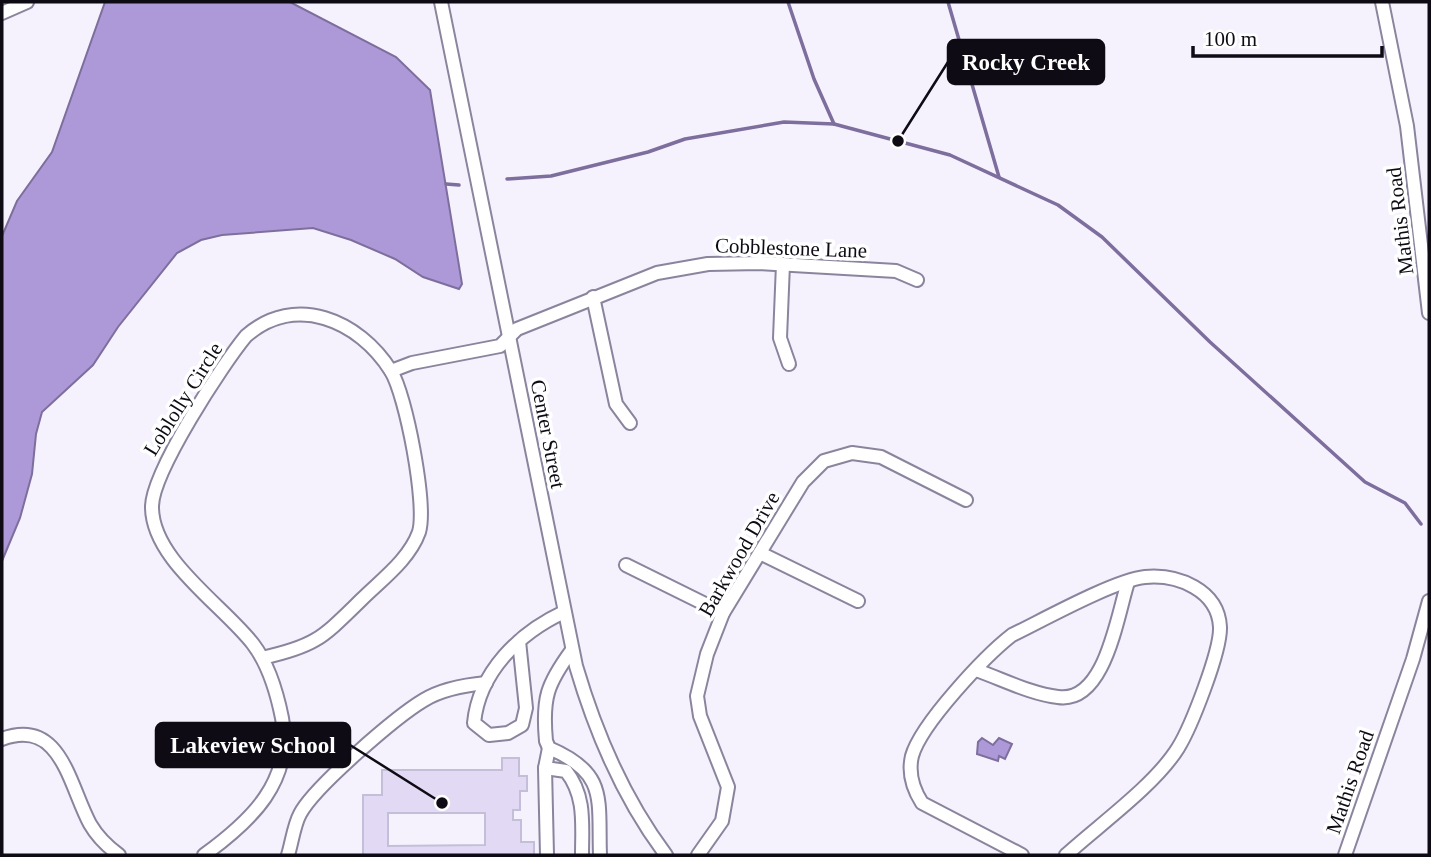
<svg xmlns="http://www.w3.org/2000/svg" width="1431" height="857" font-family="'Times New Roman',serif">
<style>
.water{fill:#ad99d8;stroke:#7d6e9d;stroke-width:2}
.lines{fill:none;stroke-linecap:round;stroke-linejoin:round}
.stream{stroke:#7d6e9d;stroke-width:3.5}
.building{fill:#e2daf5;stroke:#c5bed9;stroke-width:2;fill-rule:evenodd}
.minor-casing{stroke:#8b849d;stroke-width:16}
.minor{stroke:#fff;stroke-width:12}
.labels{text-anchor:middle;dominant-baseline:central;stroke-width:7;stroke-linejoin:round;paint-order:stroke}
.street-label{font-size:21px;fill:#0e0b14;stroke:#fff}
.leader{fill:none;stroke:#0e0b14;stroke-width:2.5}
.callout-dot{fill:#0e0b14;stroke:#fff;stroke-width:2.5}
.callout{fill:#0e0b14;stroke:#0e0b14;stroke-width:2.5}
.callout-label{font-size:23px;text-anchor:middle;font-weight:bold;fill:#fff}
</style>
<rect width="100%" height="100%" fill="#f5f2fd"/>
<g class="water">
<path d="M105 2H290L396 57 430 90 462 284 459 289 423 277 395 259 351 240 313 228 222 235 201 240 177 253 118 327 93 365 42 412 36 434 32 474 20 518 2 561V236L17 201 52 152Z"/>
<path d="M982 738 993 745 999 738 1012 744 1005 759 999 756 998 761 977 754 978 742Z"/>
</g>
<g class="lines">
<g class="stream">
<path d="M788 2 814 79 834 124"/>
<path d="M948 2 999 177"/>
<path d="M507 179 551 176 648 152 685 139 784 122 834 124 950 155 1058 205 1102 237 1210 342 1365 482 1405 503 1421 524"/>
<path d="M446 184 459 185"/>
</g>
</g>
<path class="building" d="M502 758H519V776H527V791H520V810H513V820H521V842H534V855H363V795H382V770H502ZM388 813H485V845L388 846Z"/>
<g class="lines">
<g class="minor-casing">
<g id="minor">
<path d="M441 2 576 666C596 734 623 798 666 855"/>
<path d="M1382 2 1407 126 1429 313"/>
<path d="M2 13 27 2"/>
<path d="M783 264 780 338 789 364"/>
<path d="M593 297 616 404 630 423"/>
<path d="M391 371 412 363 500 346 517 329 657 273 708 264 760 263 896 271 917 280"/>
<path d="M762 554 858 601"/>
<path d="M626 565 723 613"/>
<path d="M519 641 526 708 522 725 508 733 489 735 474 723C479 672 519 633 564 612"/>
<path d="M572 650C547 684 542 698 546 741L549 748C608 773 598 799 600 855"/>
<path d="M976 670C1002 679 1031 694 1058 697 1105 704 1117 616 1128 582"/>
<path d="M2 739C61 717 69 785 90 824 97 836 108 847 119 855"/>
<path d="M545 768 566 771C586 796 582 825 582 855"/>
<path d="M204 855C251 821 294 781 282 718 277 693 269 665 253 644 223 605 151 559 152 506 153 471 222 365 246 336 295 293 359 320 391 371 406 395 427 505 419 532 409 560 381 580 361 600 322 638 316 646 262 658"/>
<path d="M288 855C292 842 294 825 300 814 314 787 397 716 424 700 442 689 465 685 486 683"/>
<path d="M547 855 545 768 549 748"/>
<path d="M698 855 722 821 728 787 700 716 697 696 707 654 723 613 803 482 824 461 852 453 881 457 966 500"/>
<path d="M1022 855 922 803C913 789 908 773 912 756 921 724 985 656 1012 635 1043 620 1115 580 1145 577 1178 574 1218 590 1220 627 1221 651 1191 727 1178 748 1155 785 1099 825 1066 855"/>
<path d="M1345 855 1413 659 1429 601"/>
</g>
</g>
<use href="#minor" class="minor"/>
</g>
<g class="labels">
<g class="street-label">
<text transform="translate(1400 221) rotate(-97)">Mathis Road</text>
<text transform="translate(791 248) rotate(2)">Cobblestone Lane</text>
<text transform="translate(183 399) rotate(-58)">Loblolly Circle</text>
<text transform="translate(548 434) rotate(79)">Center Street</text>
<text transform="translate(739 554) rotate(-60)">Barkwood Drive</text>
<text transform="translate(1350 782) rotate(-71)">Mathis Road</text>
</g>
</g>
<path class="leader" d="M898 141L948 62M442 803L350 745"/>
<g class="callout-dot">
<circle cx="898" cy="141" r="7"/>
<circle cx="442" cy="803" r="7"/>
</g>
<g class="callout">
<rect x="948" y="40" width="156" height="44" rx="7"/>
<rect x="156" y="723" width="194" height="44" rx="7"/>
</g>
<g class="callout-label">
<text x="1026" y="70">Rocky Creek</text>
<text x="253" y="753">Lakeview School</text>
</g>
<rect width="1431" height="857" fill="none" stroke="#0e0b14" stroke-width="7"/>
<path d="M1193 46v10h189v-10" fill="none" stroke="#0e0b14" stroke-width="3.5"/>
<text x="1204" y="46" font-size="21" fill="#0e0b14" stroke="#ffffff" stroke-width="5" paint-order="stroke">100 m</text>
</svg>
